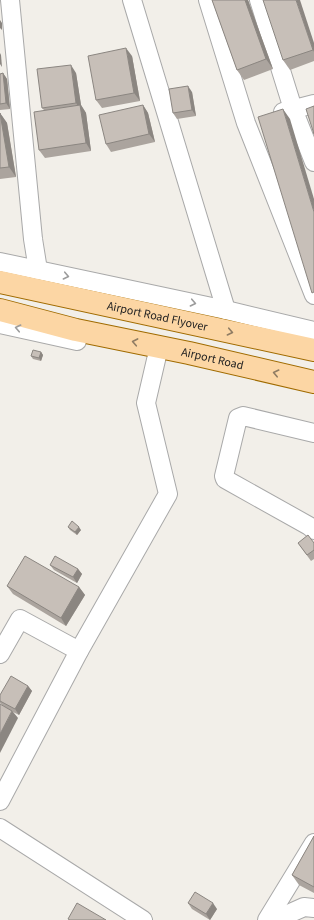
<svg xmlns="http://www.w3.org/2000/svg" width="314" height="920" font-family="'Source Sans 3',sans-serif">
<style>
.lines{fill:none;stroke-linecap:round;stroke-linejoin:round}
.minor-casing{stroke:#a9a9a9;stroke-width:20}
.major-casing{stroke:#a06b00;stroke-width:24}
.minor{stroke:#fff;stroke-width:18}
.major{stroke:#fcd6a4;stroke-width:22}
.wall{fill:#aba49e}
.shaded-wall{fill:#8b8681}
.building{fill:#c7bfb8;stroke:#8b8681}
.oneway{stroke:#9c9c9c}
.oneway2{stroke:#8f7c63}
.labels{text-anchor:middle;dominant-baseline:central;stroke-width:3.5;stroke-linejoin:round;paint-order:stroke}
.street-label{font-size:12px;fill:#222;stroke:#fff}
</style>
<rect width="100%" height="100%" fill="#f2efe9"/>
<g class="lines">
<g class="minor-casing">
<g id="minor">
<path d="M10 0 33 239 38 270"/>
<path d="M132 0 226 310"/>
<path d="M208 0 246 123 314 295"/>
<path d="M259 0 293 109 314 162"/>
<path d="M283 112 314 104"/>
<path d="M0 262 226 310 314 331"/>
<path d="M0 324 77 341"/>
<path d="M314 433 243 416 238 418 224 476 225 479 309 526 314 530"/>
<path d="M0 654 20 619 79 651"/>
<path d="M0 801 79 651 168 494 146 403 159 347"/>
<path d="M0 828 143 920"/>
<path d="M267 920 314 843"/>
<path d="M275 920 304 907 314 908"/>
</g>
</g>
<g class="major-casing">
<g id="major">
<path id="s1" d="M0 282 314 350"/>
<path id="s2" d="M0 310 76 330 189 353 314 382"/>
</g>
</g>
<use href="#minor" class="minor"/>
<use href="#major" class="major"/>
</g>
<g class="wall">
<path d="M212 0H248L273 69 244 80 237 70Z"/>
<path d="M314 43V61L290 70 283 60Z"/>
<path d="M132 56 140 101 102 108 96 100Z"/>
<path d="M3 73 7 79 10 109 0 110V74Z"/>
<path d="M76 73 81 105 86 113 91 151 45 158 39 150 44 110 42 108Z"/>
<path d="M192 92 196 116 177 119 173 113Z"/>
<path d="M143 105 148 113 155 142 111 152 106 144Z"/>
<path d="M0 113 7 123 16 177 0 179Z"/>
<path d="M41 352 43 355 41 361 33 359 31 356Z"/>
<path d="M68 527 81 530 77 535 70 530Z"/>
<path d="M298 543H314V559L311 561Z"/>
<path d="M50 565 78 569 82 574 77 583 54 570Z"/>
<path d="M7 586 79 587 85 595 66 626 13 594Z"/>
<path d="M28 686 32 691 19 715 13 712 18 718 1 704 0 703V701Z"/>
<path d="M314 836V893L299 885 292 875Z"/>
<path d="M188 903 217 909 210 920 192 909Z"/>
</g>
<g class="shaded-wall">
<path d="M245 0H248L273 69 266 59Z"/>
<path d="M296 0H300L314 43V52L313 50Z"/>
<path d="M0 20 2 23V30L0 28Z"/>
<path d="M126 48 132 56 140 101 134 93Z"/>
<path d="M0 53 1 55 2 67 0 64Z"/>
<path d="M71 65 76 73 81 105 86 113 91 151 86 143 81 111 76 103Z"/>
<path d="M3 73 7 79 10 109 6 103Z"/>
<path d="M188 86 192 92 196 116 192 110Z"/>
<path d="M143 105 148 113 155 142 149 134Z"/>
<path d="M283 109 290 119 314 199V212Z"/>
<path d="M0 113 7 123 16 177 9 167Z"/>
<path d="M41 352 43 355 41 361 39 358Z"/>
<path d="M79 527 81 530 77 535 75 532Z"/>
<path d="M78 569 82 574 77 583 73 577Z"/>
<path d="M79 587 85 595 66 626 61 618Z"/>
<path d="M28 686 32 691 19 715 15 709Z"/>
<path d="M12 711 18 718 0 753V734Z"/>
<path d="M213 903 217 909 210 920 206 914Z"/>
</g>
<g class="building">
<path d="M212 0H245L266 59 237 70Z"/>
<path d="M263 0H296L313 50 283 60Z"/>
<path d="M126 48 134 93 96 100 88 56Z"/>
<path d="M71 65 76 103 42 108 37 69Z"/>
<path d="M3 73 6 103 0 104V74Z"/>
<path d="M188 86 192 110 173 113 169 89Z"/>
<path d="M80 105 86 143 39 150 34 112Z"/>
<path d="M143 105 149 134 106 144 99 115Z"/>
<path d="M314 106V134L306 109Z"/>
<path d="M283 109 314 212V292L312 293 258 117Z"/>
<path d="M0 113 9 167 0 168Z"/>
<path d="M33 350 41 352 39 358 31 356Z"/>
<path d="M72 521 79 527 75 532 68 527Z"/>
<path d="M308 535 314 543V550L307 555 298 543Z"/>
<path d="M25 556 79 587 61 618 7 586Z"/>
<path d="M55 556 78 569 73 577 50 565Z"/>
<path d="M11 676 28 686 15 709 0 701V695Z"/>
<path d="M0 704 12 711 0 734Z"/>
<path d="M314 836V887L292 875Z"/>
<path d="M195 892 213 903 206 914 188 903Z"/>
<path d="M77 903 106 920H70L68 919Z"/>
</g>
<defs><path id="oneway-chevron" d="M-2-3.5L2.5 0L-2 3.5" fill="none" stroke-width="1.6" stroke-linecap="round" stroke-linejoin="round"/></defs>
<g class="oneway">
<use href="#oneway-chevron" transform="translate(66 276) rotate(12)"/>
<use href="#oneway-chevron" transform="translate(193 303) rotate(12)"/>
<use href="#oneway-chevron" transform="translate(18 328) rotate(-168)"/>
</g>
<g class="oneway2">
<use href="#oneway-chevron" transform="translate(230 332) rotate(12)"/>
<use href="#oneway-chevron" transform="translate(135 342) rotate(-169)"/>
<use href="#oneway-chevron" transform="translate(276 373) rotate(-167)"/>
</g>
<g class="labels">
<g class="street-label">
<text stroke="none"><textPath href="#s1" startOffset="161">Airport Road Flyover</textPath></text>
<text stroke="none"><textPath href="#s2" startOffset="218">Airport Road</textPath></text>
</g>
</g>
</svg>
